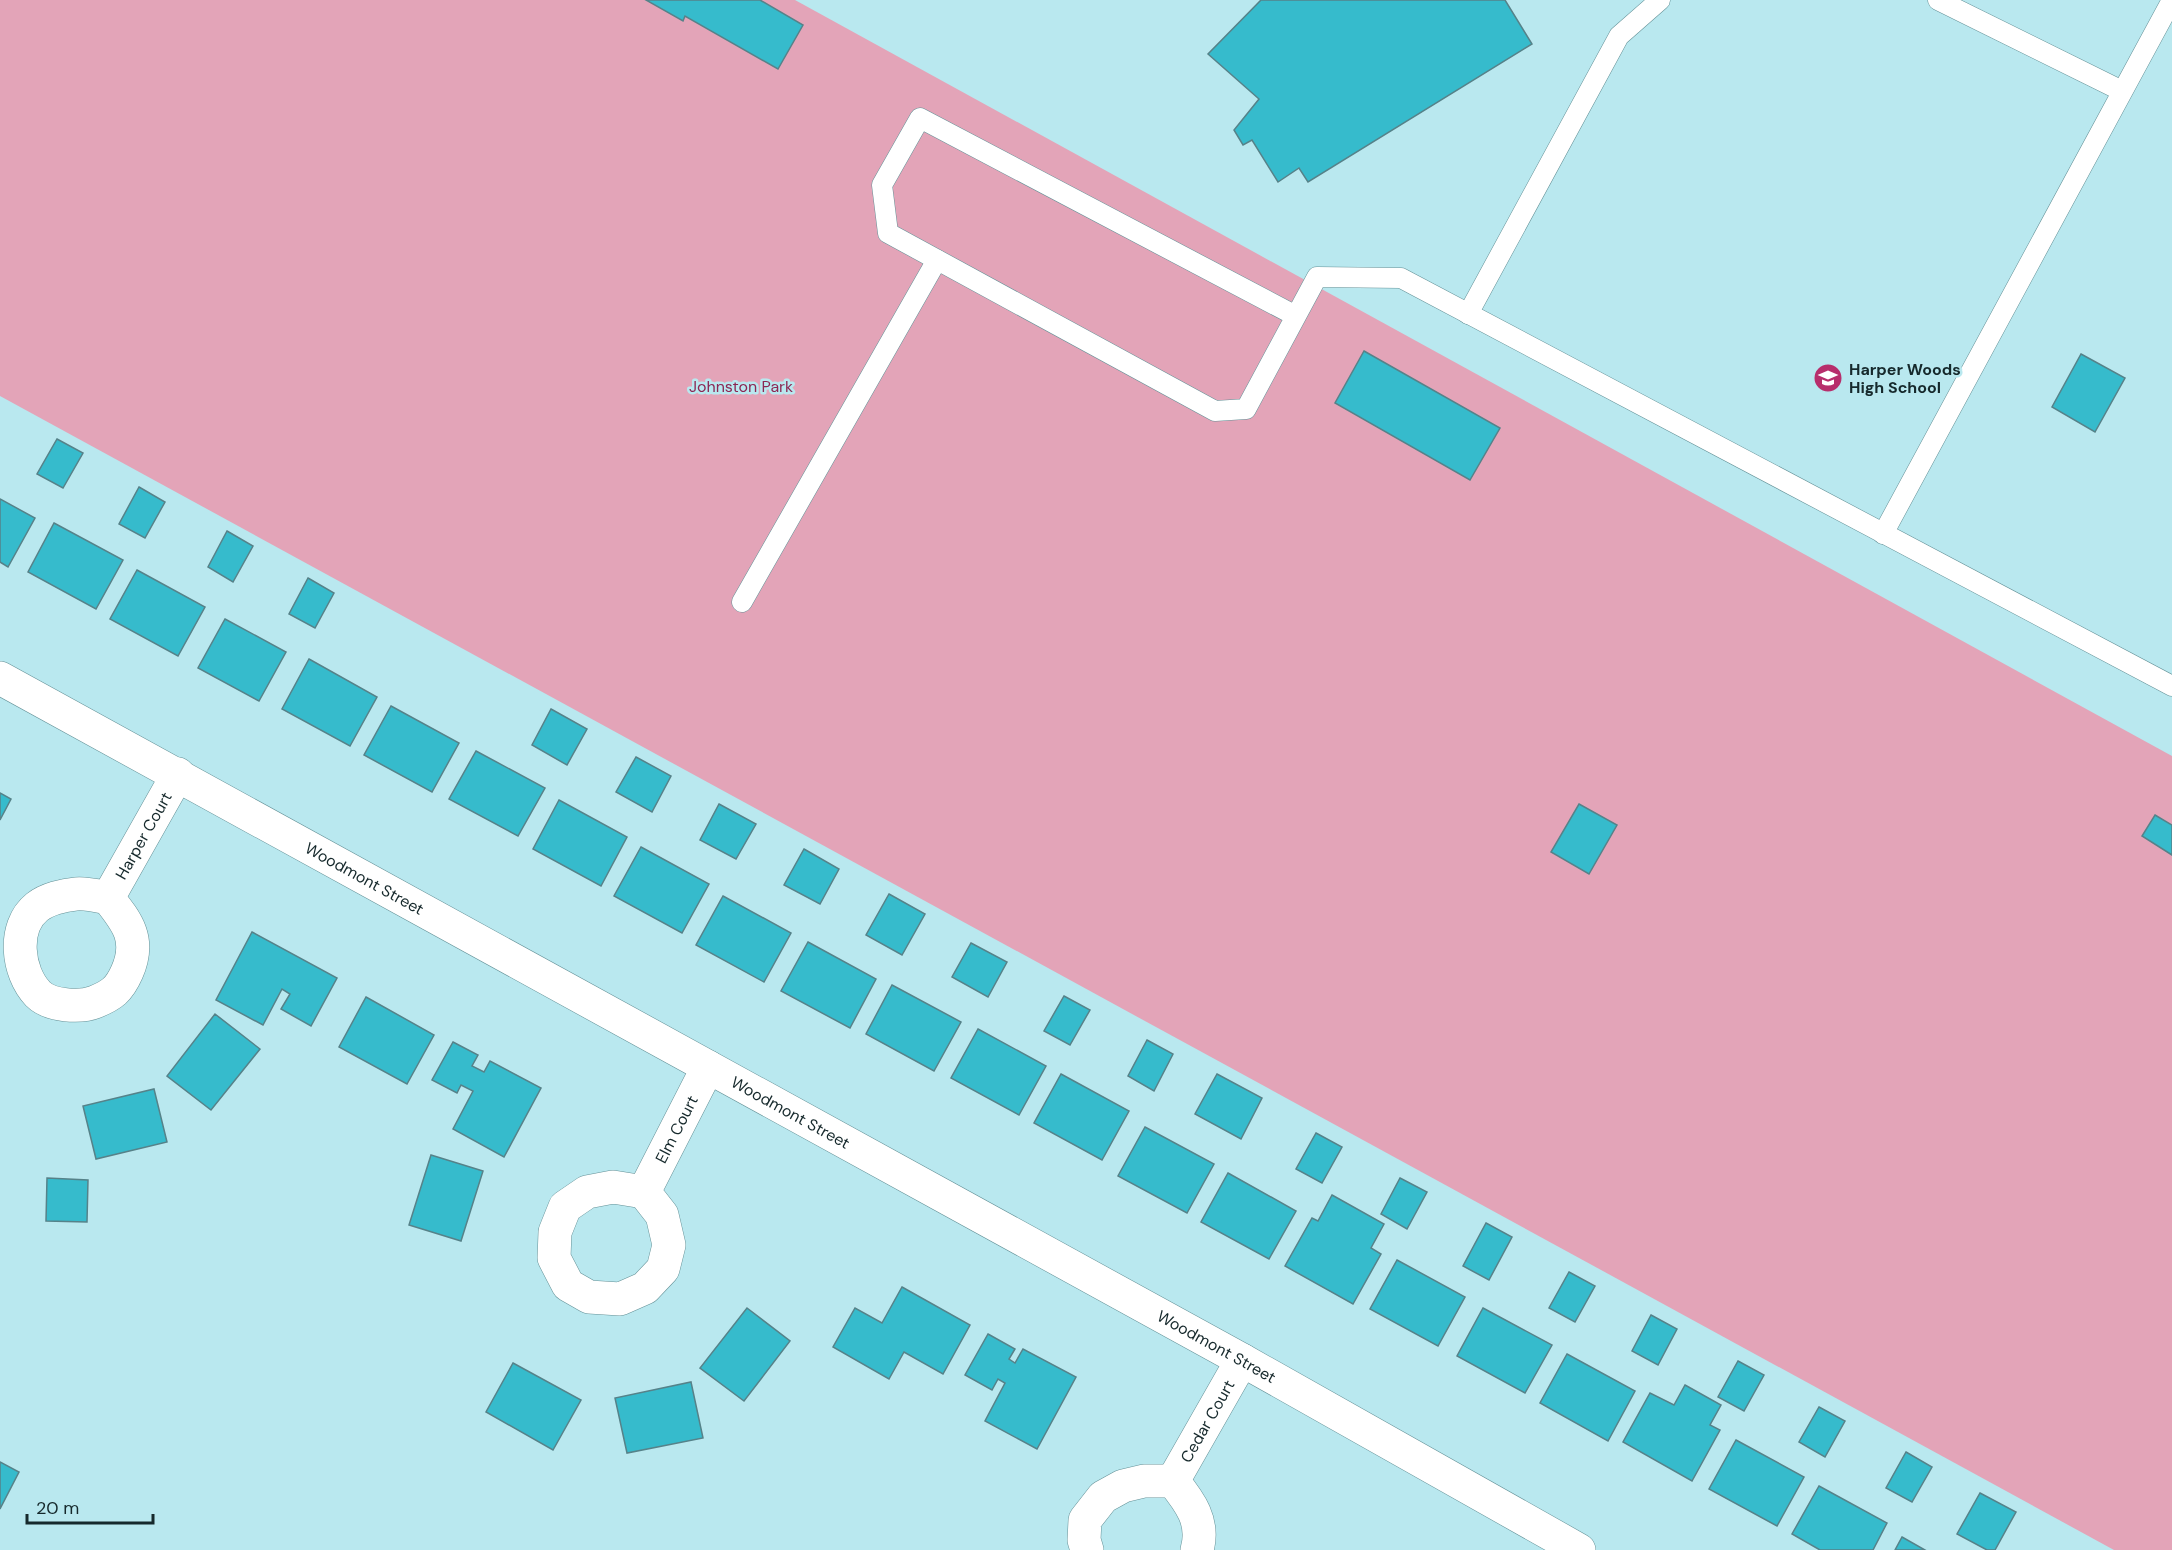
<svg xmlns="http://www.w3.org/2000/svg" width="2172" height="1550" font-family="'DM Sans',sans-serif">
<style>
.green{fill:#e3a4b8}
.building{fill:#36bbcc;stroke:#568289;stroke-width:1.5}
.lines{fill:none;stroke-linecap:round;stroke-linejoin:round}
.lane-casing{stroke:#649197;stroke-width:21}
.street-casing{stroke:#649197;stroke-width:34}
.lane{stroke:#fff;stroke-width:20}
.street{stroke:#fff;stroke-width:33}
.labels{text-anchor:middle;dominant-baseline:central;stroke-width:5;stroke-linejoin:round;paint-order:stroke}
.poi-label{font-size:16px;font-weight:bold;fill:#16292c;stroke:#b9e8ef;text-anchor:start}
.park-label{font-size:16px;fill:#8c2653;stroke:#b9e8ef}
.street-label{font-size:16px;fill:#16292c;stroke:#b9e8ef}
</style>
<rect width="100%" height="100%" fill="#b9e8ef"/>
<path class="green" d="M0 0H795L2172 756V1550H2114L0 396Z"/>
<g class="building">
<path d="M646 0H760L803 25 778 69 685 16 683 21Z"/>
<path d="M1261 0H1505L1532 44 1308 182 1299 168 1278 182 1252 140 1243 145 1234 130 1259 99 1208 54Z"/>
<path d="M1364 351 1500 428 1470 480 1335 403Z"/>
<path d="M2081 354 2125 378 2095 432 2052 407Z"/>
<path d="M57 439 83 453 63 488 37 474Z"/>
<path d="M139 487 165 502 145 538 119 524Z"/>
<path d="M0 499 35 518 8 567 0 562Z"/>
<path d="M54 523 123 560 96 609 28 572Z"/>
<path d="M227 531 253 546 233 582 208 567Z"/>
<path d="M137 570 205 607 178 656 110 619Z"/>
<path d="M308 578 334 593 315 628 289 614Z"/>
<path d="M225 619 286 652 259 701 198 668Z"/>
<path d="M309 659 377 697 350 746 282 709Z"/>
<path d="M391 706 459 743 432 792 364 755Z"/>
<path d="M551 709 587 729 567 765 532 745Z"/>
<path d="M476 751 545 788 518 836 449 799Z"/>
<path d="M636 757 671 776 652 812 616 792Z"/>
<path d="M0 793 11 799 0 820Z"/>
<path d="M559 800 627 837 601 886 533 849Z"/>
<path d="M719 804 756 824 736 859 700 840Z"/>
<path d="M1579 804 1617 825 1589 874 1551 852Z"/>
<path d="M2155 815 2172 825V855L2142 836Z"/>
<path d="M641 847 709 884 682 933 614 896Z"/>
<path d="M804 849 839 869 820 904 784 885Z"/>
<path d="M889 894 925 914 902 955 866 935Z"/>
<path d="M723 896 791 933 764 982 696 945Z"/>
<path d="M252 932 337 978 311 1026 281 1009 290 994 282 989 263 1025 216 1000Z"/>
<path d="M808 942 876 979 850 1028 781 991Z"/>
<path d="M971 943 1007 962 988 997 952 977Z"/>
<path d="M892 985 961 1022 934 1071 866 1034Z"/>
<path d="M1064 996 1090 1010 1070 1045 1044 1031Z"/>
<path d="M366 997 434 1035 407 1084 339 1047Z"/>
<path d="M215 1014 260 1049 211 1110 167 1076Z"/>
<path d="M978 1029 1046 1066 1019 1115 951 1078Z"/>
<path d="M1147 1040 1173 1054 1154 1091 1128 1076Z"/>
<path d="M453 1042 478 1055 472 1066 484 1072 490 1061 541 1088 504 1157 453 1129 473 1091 461 1085 457 1093 432 1080Z"/>
<path d="M1061 1074 1129 1111 1102 1160 1034 1123Z"/>
<path d="M1217 1074 1262 1098 1241 1139 1195 1114Z"/>
<path d="M154 1089 167 1142 96 1159 83 1106Z"/>
<path d="M1145 1127 1214 1164 1187 1213 1118 1176Z"/>
<path d="M1316 1133 1342 1147 1322 1183 1296 1169Z"/>
<path d="M431 1155 483 1171 461 1241 409 1225Z"/>
<path d="M1228 1173 1296 1211 1269 1259 1201 1222Z"/>
<path d="M47 1178 88 1180 87 1222 46 1221Z"/>
<path d="M1400 1178 1427 1192 1407 1229 1381 1214Z"/>
<path d="M1332 1195 1384 1224 1371 1248 1381 1254 1353 1304 1285 1266 1312 1218 1318 1221Z"/>
<path d="M1486 1223 1512 1237 1489 1280 1463 1266Z"/>
<path d="M1397 1260 1465 1297 1438 1346 1370 1309Z"/>
<path d="M1569 1272 1595 1286 1575 1322 1549 1308Z"/>
<path d="M902 1287 970 1325 943 1374 904 1352 889 1379 833 1347 855 1308 882 1323Z"/>
<path d="M747 1308 790 1341 744 1401 700 1368Z"/>
<path d="M1483 1308 1552 1345 1525 1393 1457 1356Z"/>
<path d="M1651 1315 1677 1329 1658 1365 1632 1351Z"/>
<path d="M988 1334 1015 1349 1009 1359 1015 1363 1023 1349 1076 1377 1037 1449 985 1421 1005 1383 998 1379 992 1390 965 1375Z"/>
<path d="M1567 1354 1635 1391 1608 1441 1540 1403Z"/>
<path d="M1738 1361 1764 1375 1744 1411 1718 1397Z"/>
<path d="M513 1363 581 1400 553 1450 486 1412Z"/>
<path d="M691 1382 703 1438 627 1453 615 1398Z"/>
<path d="M1685 1385 1721 1405 1710 1425 1720 1430 1692 1481 1623 1442 1650 1393 1674 1405Z"/>
<path d="M1819 1407 1845 1421 1825 1457 1799 1442Z"/>
<path d="M1736 1440 1804 1477 1777 1526 1709 1489Z"/>
<path d="M1906 1452 1932 1467 1912 1502 1886 1488Z"/>
<path d="M0 1462 19 1472 0 1509Z"/>
<path d="M1819 1486 1887 1523 1873 1550H1820L1792 1534Z"/>
<path d="M1980 1493 2016 1512 1995 1550H1987L1957 1534Z"/>
<path d="M1902 1537 1925 1550H1895Z"/>
</g>
<g class="lines">
<g class="lane-casing">
<g id="lane">
<path d="M1938 0 2122 91"/>
<path d="M1468 314 1619 36 1660 0"/>
<path d="M1296 316 920 118 882 185 888 233 1215 411 1246 409 1317 277 1401 278 2172 686"/>
<path d="M1883 534 2172 0"/>
<path d="M742 602 937 260"/>
</g>
</g>
<g class="street-casing">
<g id="street">
<path id="s1" d="M0 678 1242 1360 1579 1550"/>
<path id="s2" d="M108 898C128 923 141 940 127 972 119 990 112 995 95 1002 80 1008 50 1006 38 994 17 972 12 927 37 907 47 899 64 895 76 894 86 893 98 896 108 898L178 774"/>
<path id="s3" d="M644 1192 662 1215 669 1245 663 1269 645 1288 620 1299 589 1297 568 1285 554 1258 555 1232 565 1207 587 1192 613 1187 644 1192 708 1067"/>
<path id="s4" d="M1173 1481 1242 1360"/>
<path d="M1087 1550 1084 1540 1085 1520 1103 1497 1123 1486 1144 1481H1173C1190 1502 1205 1522 1197 1550"/>
</g>
</g>
<use href="#lane" class="lane"/>
<use href="#street" class="street"/>
</g>
<defs>
<g id="school-disc" transform="scale(1.5)"><circle r="9.5" fill="#b72e6c" stroke="#b9e8ef"/><path d="M0-5L7-2L0 1L-7-2ZM-4 1L0 2.5L4 1V4Q0 6-4 4Z" fill="#fff"/></g>
</defs>
<g fill-rule="evenodd">
<use href="#school-disc" x="1828" y="378"/>
</g>
<g class="labels">
<g class="poi-label">
<text x="1849" y="369">Harper Woods<tspan x="1849" dy="18">High School</tspan></text>
</g>
<g class="park-label">
<text x="741" y="386">Johnston Park</text>
</g>
<g class="street-label">
<text stroke="none"><textPath href="#s2" startOffset="429">Harper Court</textPath></text>
<text stroke="none"><textPath href="#s1" startOffset="416">Woodmont Street</textPath></text>
<text stroke="none"><textPath href="#s1" startOffset="902">Woodmont Street</textPath></text>
<text stroke="none"><textPath href="#s3" startOffset="432">Elm Court</textPath></text>
<text stroke="none"><textPath href="#s1" startOffset="1388">Woodmont Street</textPath></text>
<text stroke="none"><textPath href="#s4" startOffset="69">Cedar Court</textPath></text>
</g>
</g>
<path d="M27 1514v9h126v-9" fill="none" stroke="#16292c" stroke-width="3"/>
<text x="36" y="1514" font-size="18" fill="#16292c" stroke="#b9e8ef" stroke-width="4.5" paint-order="stroke">20 m</text>
</svg>
